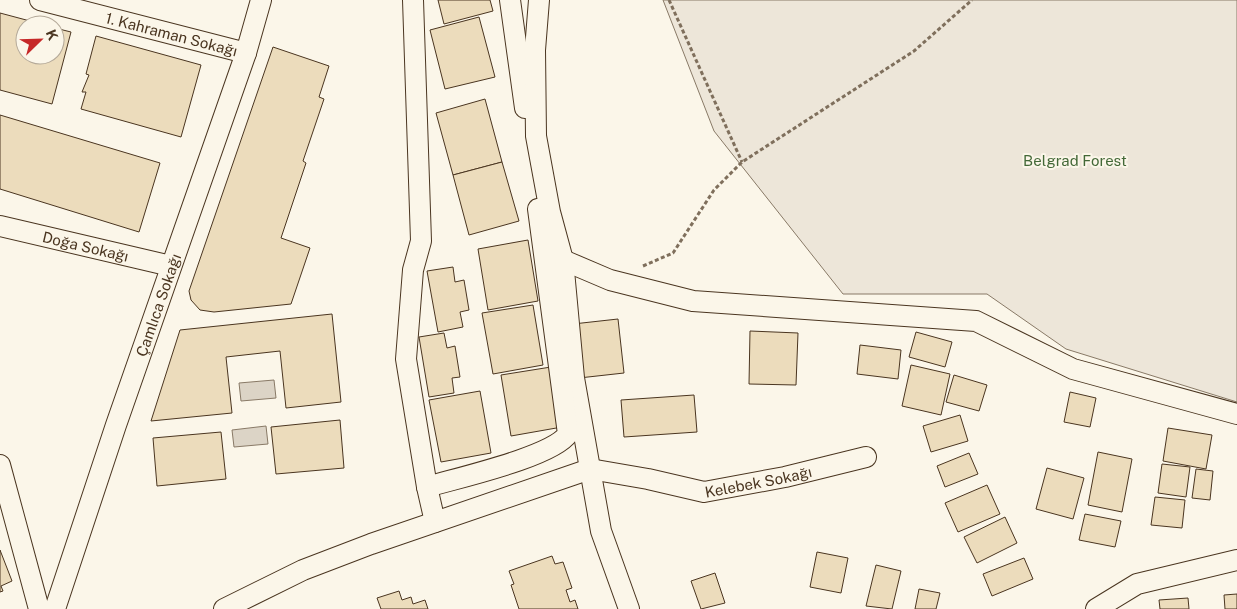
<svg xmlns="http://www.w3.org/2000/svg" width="1237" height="609" font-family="'Public Sans',sans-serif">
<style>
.green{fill:#ede6d9;stroke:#887966}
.water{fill:#dcd4c6;stroke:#887966}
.building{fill:#ecdcbc;stroke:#4a3520}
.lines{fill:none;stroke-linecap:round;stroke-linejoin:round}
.street-casing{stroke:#4a3520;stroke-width:22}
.path{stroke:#7f6f5c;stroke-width:3;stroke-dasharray:4 2.5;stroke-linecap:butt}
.street{stroke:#fbf6e9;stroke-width:20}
.labels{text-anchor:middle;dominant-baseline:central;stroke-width:4;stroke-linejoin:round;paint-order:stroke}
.street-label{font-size:15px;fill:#4a3520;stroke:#fbf6e9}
.park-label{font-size:15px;fill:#436837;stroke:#fbf6e9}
</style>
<rect width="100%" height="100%" fill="#fbf6e9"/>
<path class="green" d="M663 0H1237V402L1066 349 987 294H843L714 131Z"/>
<g class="water">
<path d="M274 380 276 398 241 401 239 383Z"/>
<path d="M266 426 268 444 234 447 232 430Z"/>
</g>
<g class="building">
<path d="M438 0H490L493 11 444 24Z"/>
<path d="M0 13 45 25H25V55H55V28L71 32 52 104 0 90Z"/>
<path d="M479 17 495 77 445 89 430 30Z"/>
<path d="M96 36 201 65 181 137 81 109 86 92H82L89 75 86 74Z"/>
<path d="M273 47 329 66 319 97 324 99 303 161 306 163 281 238 310 248 291 304 214 312 200 310 191 300 189 291Z"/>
<path d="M485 99 502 162 453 175 436 113Z"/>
<path d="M0 115 160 163 139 232 0 189Z"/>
<path d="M502 162 519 221 469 235 453 175Z"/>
<path d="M528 240 538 301 488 310 478 249Z"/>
<path d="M453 267 455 282 464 280 469 310 460 312 463 327 438 332 427 271Z"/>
<path d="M533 305 543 365 493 374 482 313Z"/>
<path d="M332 314 341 402 286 408 280 351 226 357 232 413 151 421 180 330Z"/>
<path d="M618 319 624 373 579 378 573 324Z"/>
<path d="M750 331 798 333 796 385 749 384Z"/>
<path d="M916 332 952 342 945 367 909 357Z"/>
<path d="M444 333 447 348 455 346 460 377 452 378 454 393 429 397 419 337Z"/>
<path d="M860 345 901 350 898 379 857 374Z"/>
<path d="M911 365 950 374 941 415 902 406Z"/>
<path d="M551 367 562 427 511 436 501 375Z"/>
<path d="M954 375 987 385 979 411 946 402Z"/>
<path d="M480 391 491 453 441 462 429 400Z"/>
<path d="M1070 392 1096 398 1090 427 1064 422Z"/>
<path d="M694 395 697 432 624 437 621 400Z"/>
<path d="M960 415 968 441 931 452 923 426Z"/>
<path d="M340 420 344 468 276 474 271 427Z"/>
<path d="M1168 428 1212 435 1206 469 1163 461Z"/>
<path d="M221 432 226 479 157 486 153 438Z"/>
<path d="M1098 452 1132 459 1122 512 1088 505Z"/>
<path d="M969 453 978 474 945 487 937 466Z"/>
<path d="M1162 464 1190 467 1186 497 1158 493Z"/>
<path d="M1047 468 1084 478 1073 519 1036 509Z"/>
<path d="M1196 469 1213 471 1210 500 1192 498Z"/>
<path d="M987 485 1000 514 958 532 945 503Z"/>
<path d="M1155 497 1185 500 1182 528 1151 525Z"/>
<path d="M1085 514 1121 521 1115 547 1079 540Z"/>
<path d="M1005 517 1017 543 977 563 964 537Z"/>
<path d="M0 550 12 581 1 586 3 591 0 592Z"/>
<path d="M817 552 848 558 841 593 810 587Z"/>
<path d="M552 556 555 564 563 562 572 588 566 590 570 602 575 600 578 609H519L511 585 514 584 509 571Z"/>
<path d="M1024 558 1033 579 992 596 983 574Z"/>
<path d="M876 565 901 571 892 609 866 606Z"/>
<path d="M715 573 725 603 701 609 691 581Z"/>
<path d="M919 589 940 593 936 609H915Z"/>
<path d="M399 591 402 600 411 597 413 604 425 600 428 609H381L377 598Z"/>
<path d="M1237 594V609H1225L1224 595Z"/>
<path d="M1188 598 1189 609H1160L1159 600Z"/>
</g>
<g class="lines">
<g class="street-casing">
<g id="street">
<path id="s1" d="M40 0 246 53"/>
<path d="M413 0 421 241 413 270 406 359 427 487 435 522"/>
<path d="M510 0 525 108"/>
<path d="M539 0 535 50 536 136 550 212 563 260 574 378 601 531 629 609"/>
<path id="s2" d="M0 226 171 266"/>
<path d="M563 260 610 280 693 301 976 321 1073 369 1237 414"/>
<path d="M0 465 39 609"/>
<path d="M427 487C457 478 552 457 568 434L538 209"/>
<path id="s3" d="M55 609 116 425 246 53 261 0"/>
<path id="s4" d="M224 609 303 570 371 544 590 469 648 479 704 492 785 477 866 457"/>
<path d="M1096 609 1137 584 1237 560"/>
</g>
</g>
<g class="path">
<path d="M669 0 742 162"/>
<path d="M643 266 673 253 714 190 742 162 914 51 972 0"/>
</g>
<use href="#street" class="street"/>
</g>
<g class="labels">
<g class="street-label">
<text stroke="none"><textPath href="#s1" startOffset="136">1. Kahraman Sokağı</textPath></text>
<text stroke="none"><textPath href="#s2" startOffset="88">Doğa Sokağı</textPath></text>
<text stroke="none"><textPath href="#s3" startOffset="321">Çamlıca Sokağı</textPath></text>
<text stroke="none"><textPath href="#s4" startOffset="564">Kelebek Sokağı</textPath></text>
</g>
<g class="park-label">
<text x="1075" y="160">Belgrad Forest</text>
</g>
</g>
<g transform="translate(40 40) rotate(67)"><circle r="24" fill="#fbf6e9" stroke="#b4a999"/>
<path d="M0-4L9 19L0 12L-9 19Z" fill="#c62828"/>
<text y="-8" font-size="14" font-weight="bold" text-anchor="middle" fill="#4a3520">K</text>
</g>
</svg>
